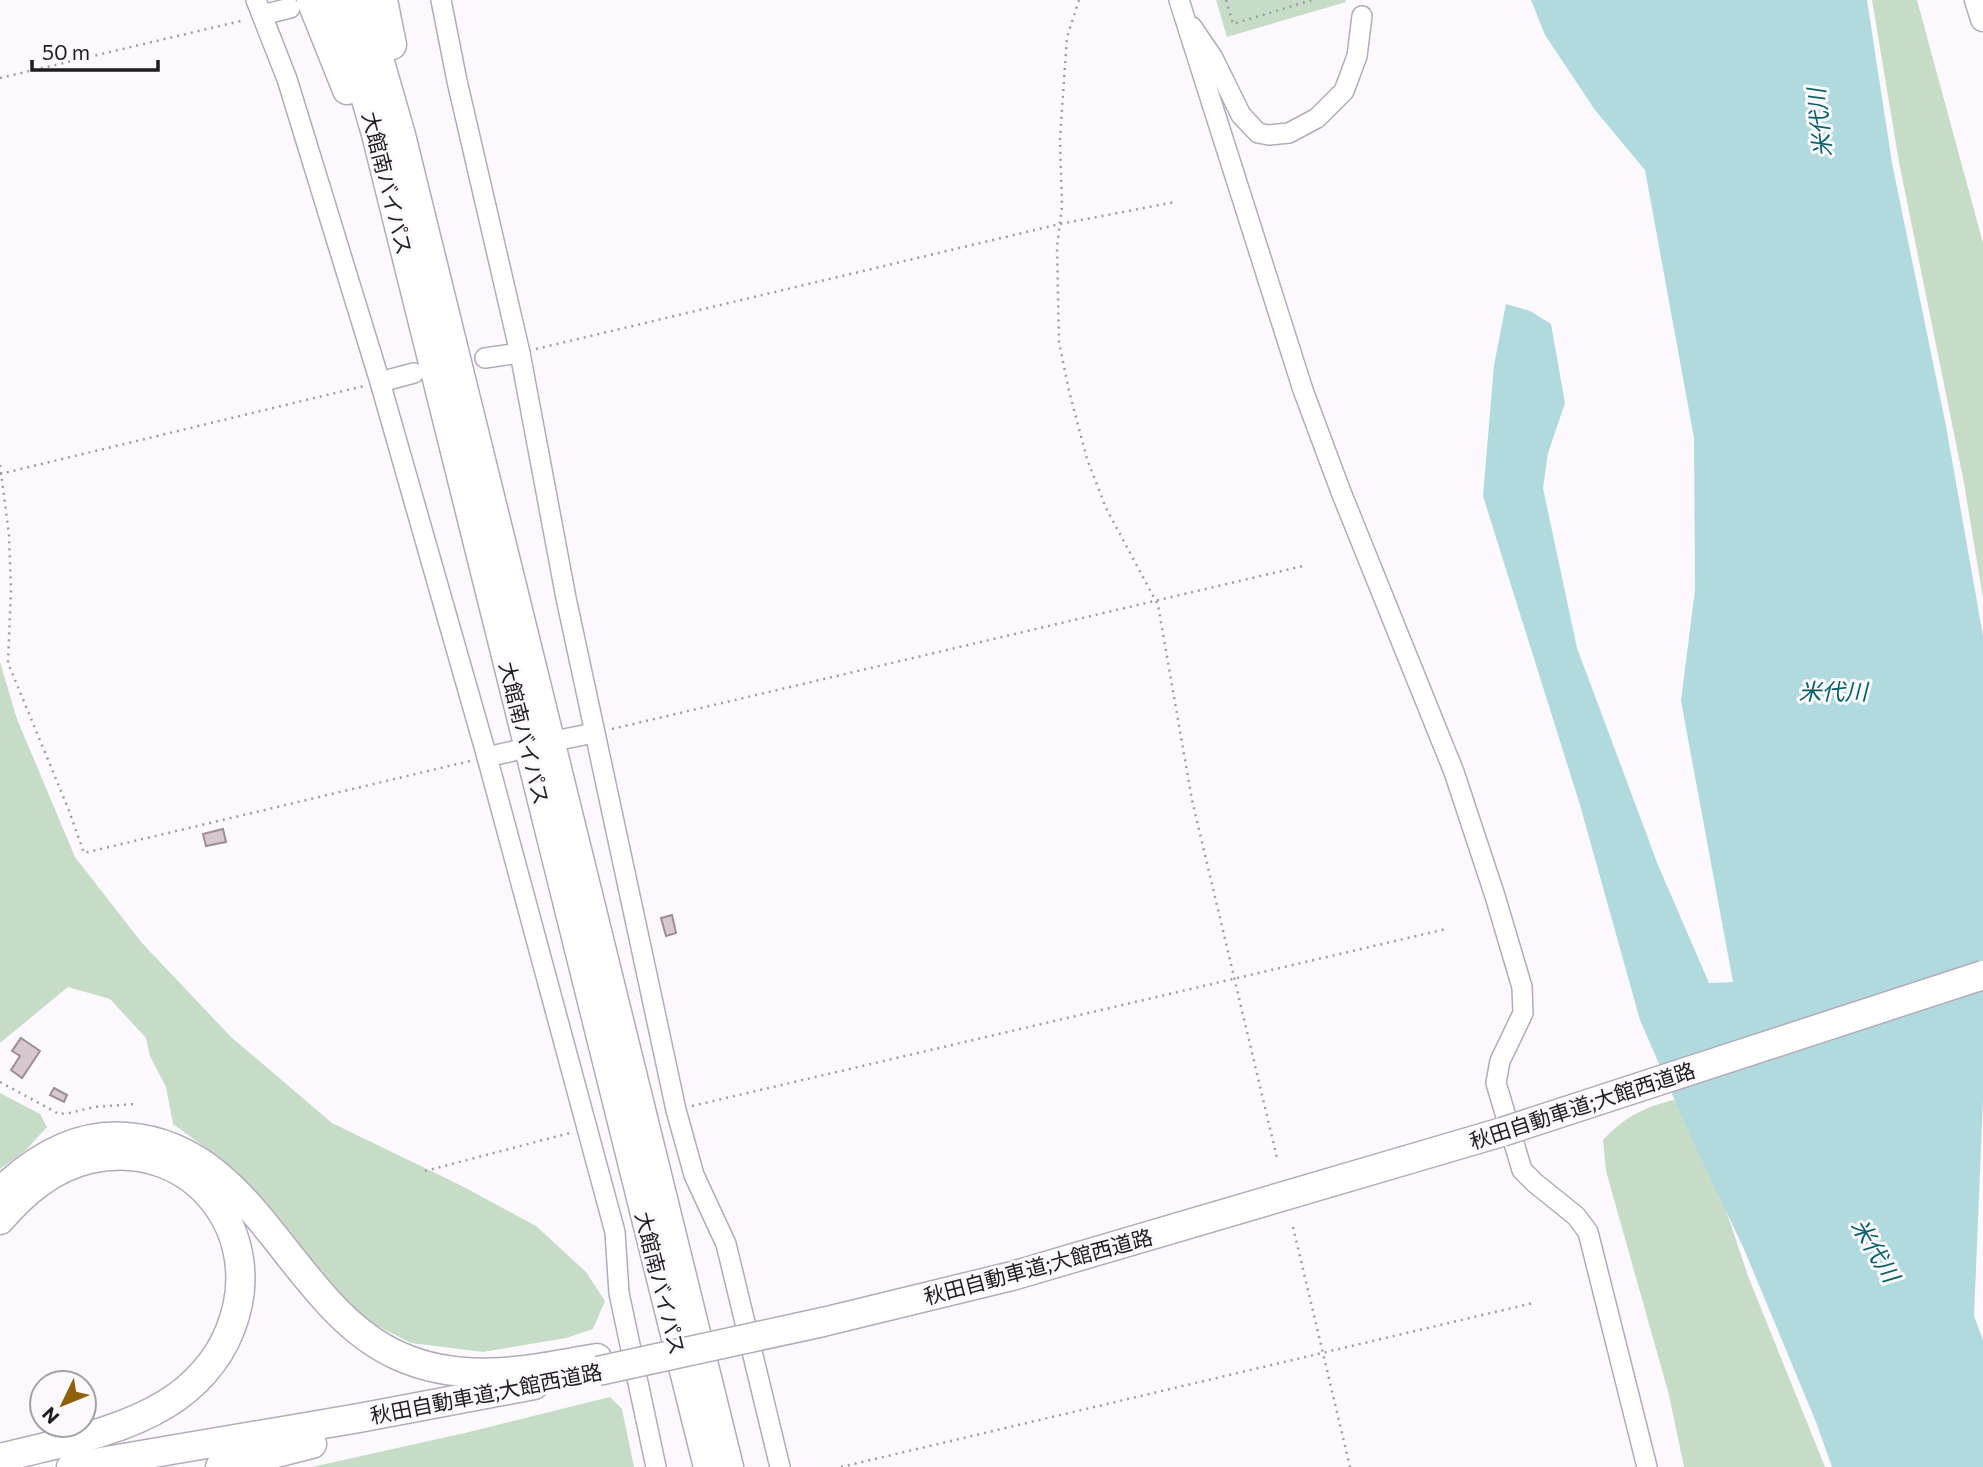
<svg xmlns="http://www.w3.org/2000/svg" width="1983" height="1467" font-family="Commissioner,'Noto Sans JP',sans-serif">
<style>
.green{fill:#c7dcc7}
.water{fill:#b0dade}
.building{fill:#d7c7d0;stroke:#9d8d96;stroke-width:2}
.lines{fill:none;stroke-linecap:round;stroke-linejoin:round}
.minor-casing{stroke:#b3abba;stroke-width:22}
.major-casing{stroke:#b3abba;stroke-width:27}
.highway-casing{stroke:#b3abba;stroke-width:31}
.path{stroke:#9f9da2;stroke-width:2.5;stroke-dasharray:2 5;stroke-linecap:butt}
.minor{stroke:#fff;stroke-width:19}
.major{stroke:#fff;stroke-width:24}
.highway{stroke:#fff;stroke-width:28}
.highway-bridge-casing{stroke:#b3abba;stroke-width:31;stroke-linecap:butt}
.highway-bridge{stroke:#fff;stroke-width:28}
.labels{text-anchor:middle;dominant-baseline:central;stroke-width:6;stroke-linejoin:round;paint-order:stroke}
.street-label{font-size:21px;fill:#1f1d22;stroke:#fbf8fe}
.water-label{font-size:23px;font-style:italic;fill:#066167;stroke:#fbf8fe}
</style>
<rect width="100%" height="100%" fill="#fbf8fe"/>
<g class="green">
<path d="M1216 0H1345L1346 2 1227 37Z"/>
<path d="M1872 0H1917L1983 243V598L1964 483 1899 162Z"/>
<path d="M0 662 17 719 75 857 142 943 231 1037 332 1123 462 1186 536 1226 586 1272 605 1301 593 1329 566 1338 483 1352 411 1343 370 1322 336 1290 281 1223 224 1161 173 1124 166 1087 150 1056 146 1038 110 999 68 987 0 1043Z"/>
<path d="M0 1093 40 1114 47 1127 25 1151 0 1169Z"/>
<path d="M1682 1098 1702 1138 1748 1276 1825 1467H1684L1669 1395 1606 1171 1603 1140C1626 1115 1649 1105 1682 1098Z"/>
<path d="M610 1397 622 1409 634 1467H312L469 1432Z"/>
</g>
<path class="water" d="M1531 0H1867L1892 163 1946 426 1983 636V1100L1974 1316 1983 1340V1467H1832L1816 1422 1744 1249 1689 1133 1640 1020 1580 805 1483 496 1494 365 1506 304 1530 311 1551 324 1565 403 1548 453 1543 488 1577 648 1658 865 1709 983 1733 982 1681 701 1695 590 1694 438 1645 170 1595 110 1545 35Z"/>
<g class="building">
<path d="M223 829 226 842 206 846 203 834Z"/>
<path d="M672 915 676 933 666 936 661 918Z"/>
<path d="M21 1038 40 1051 22 1078 11 1070 20 1056 12 1051Z"/>
<path d="M54 1088 67 1095 64 1102 50 1095Z"/>
</g>
<g class="lines">
<g class="minor-casing">
<g id="minor">
<path d="M256 0 287 79 380 382 487 757 615 1232 619 1293 656 1467"/>
<path d="M441 0 457 81 520 353 566 598 676 1110 694 1175 726 1244 780 1467"/>
<path d="M1179 0 1303 390 1341 492 1454 772 1495 896 1522 987 1523 1013 1500 1061 1496 1083 1522 1170 1535 1183 1576 1216 1588 1232 1647 1467"/>
<path d="M262 15 290 8"/>
<path d="M1192 27 1213 58 1241 115 1258 133 1269 135 1289 133 1317 118 1344 91 1357 56 1362 16"/>
<path d="M485 358 520 353"/>
<path d="M380 382 414 373"/>
<path d="M564 739 594 733"/>
<path d="M487 757 513 751"/>
</g>
</g>
<g class="major-casing">
<path id="major" d="M1977 0 1983 19"/>
</g>
<g class="highway-casing">
<g id="highway">
<path d="M311 0 347 90"/>
<path d="M337 0 376 134 708 1467"/>
<path d="M362 0 401 135 729 1467"/>
<path d="M383 0 392 45"/>
<path d="M0 1192C35 1158 76 1133 126 1137 257 1146 289 1307 399 1356 463 1385 531 1370 597 1358"/>
<path d="M0 1220C24 1192 52 1168 90 1159 193 1136 269 1234 230 1330 218 1361 194 1387 166 1404 117 1434 55 1444 0 1458"/>
<path d="M823 1322 1012 1276 1502 1132"/>
<path d="M71 1467 359 1418 534 1385"/>
<path d="M220 1467 312 1444"/>
</g>
</g>
<g class="path">
<path d="M1079 0 1067 37 1060 138 1062 207 1057 247 1059 342 1069 391 1087 459 1106 508 1158 605 1192 800 1277 1158"/>
<path d="M1226 0 1233 24 1312 0"/>
<path d="M0 78 245 20"/>
<path d="M536 349 1060 224 1175 202"/>
<path d="M0 465 9 535 11 590 8 663 68 808 84 853 470 761"/>
<path d="M0 474 364 386"/>
<path d="M612 729 1303 566"/>
<path d="M0 1082 59 1114 70 1113 94 1107 136 1104"/>
<path d="M692 1106 1446 929"/>
<path d="M425 1171 570 1133"/>
<path d="M1293 1227 1350 1467"/>
<path d="M841 1467 1533 1303"/>
</g>
<use href="#minor" class="minor"/>
<use href="#major" class="major"/>
<use href="#highway" class="highway"/>
<g class="highway-bridge-casing">
<g id="highway-bridge">
<path d="M1502 1132 1983 975"/>
<path d="M598 1371 823 1322"/>
</g>
</g>
<use href="#highway-bridge" class="highway-bridge"/>
</g>
<g class="labels">
<g class="street-label">
<text transform="translate(388 183) rotate(76)">大館南バイパス</text>
<text transform="translate(525 733) rotate(76)">大館南バイパス</text>
<text transform="translate(1582 1105) rotate(-18)">秋田自動車道;大館西道路</text>
<text transform="translate(1038 1266) rotate(-15)">秋田自動車道;大館西道路</text>
<text transform="translate(661 1283) rotate(76)">大館南バイパス</text>
<text transform="translate(486 1393) rotate(-11)">秋田自動車道;大館西道路</text>
</g>
<g class="water-label">
<text transform="translate(1819 123) rotate(-96)">米代川</text>
<text x="1833" y="691">米代川</text>
<text transform="translate(1876 1250) rotate(59)">米代川</text>
</g>
</g>
<g transform="translate(63 1404) rotate(227)"><circle r="33" fill="#fbf8fe" stroke="#a3a0a6" stroke-width="2"/>
<path d="M0-5L12 26L0 18L-12 26Z" fill="#8e6007"/>
<text y="-10" font-size="19" font-weight="bold" text-anchor="middle" fill="#1f1d22">N</text>
</g>
<path d="M32 60v10h126v-10" fill="none" stroke="#1f1d22" stroke-width="3.5"/>
<text x="42" y="60" font-size="21" fill="#1f1d22" stroke="#fbf8fe" stroke-width="5" paint-order="stroke">50 m</text>
</svg>
